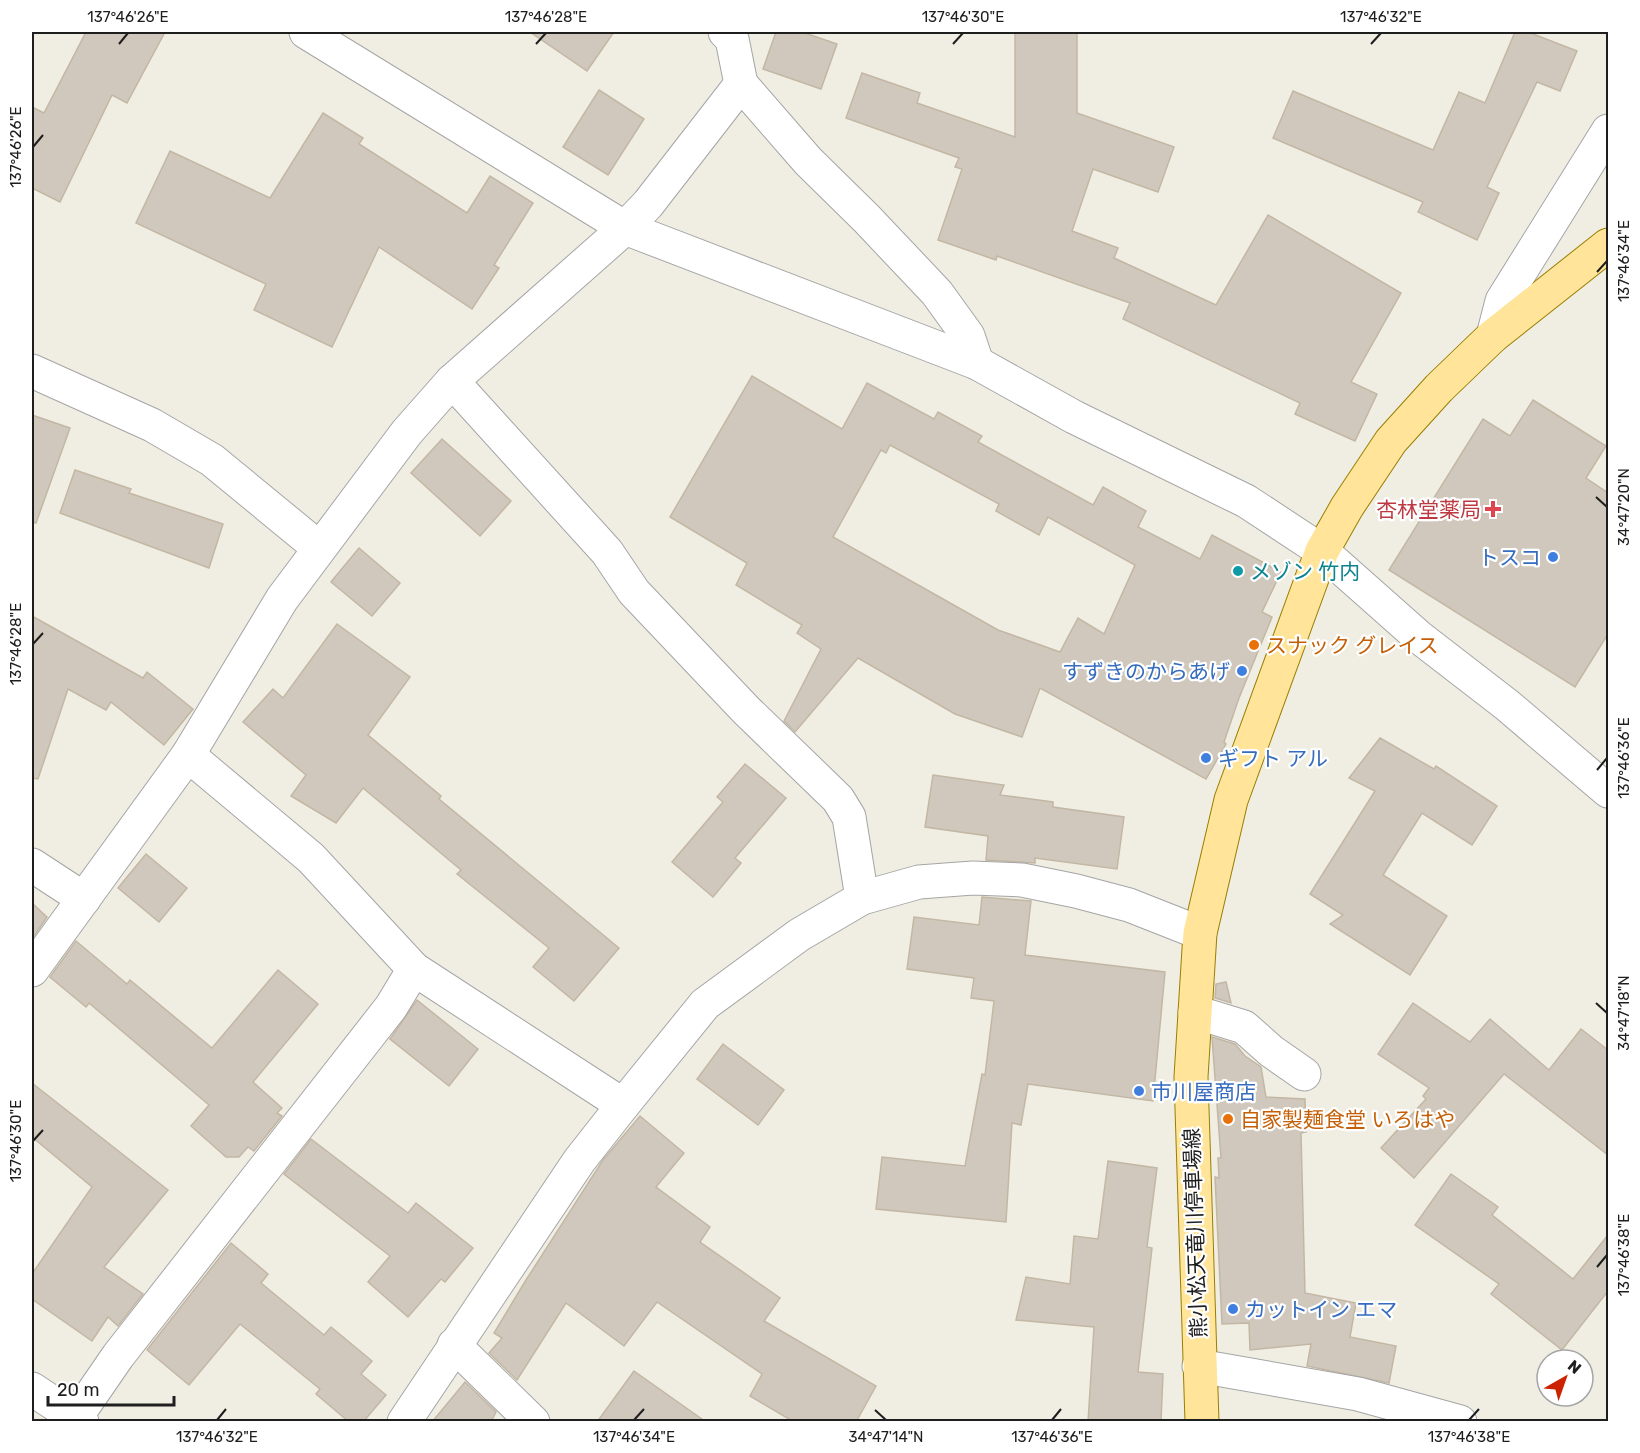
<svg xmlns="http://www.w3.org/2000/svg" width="1640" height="1453" font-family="Rubik,'Noto Sans JP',sans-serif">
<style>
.building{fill:#d0c8bc;stroke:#c3b7a4;stroke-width:1.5;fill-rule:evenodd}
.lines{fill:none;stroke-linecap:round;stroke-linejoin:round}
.minor-casing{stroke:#a5a5a5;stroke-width:35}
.major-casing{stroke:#987f00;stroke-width:35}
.minor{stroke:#fff;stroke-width:33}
.major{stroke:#ffe499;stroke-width:33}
.ticks{fill:none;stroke:#1e1e1e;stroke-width:2}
.health-dot{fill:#e0444e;stroke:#fff;stroke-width:2}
.shop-dot{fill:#3f7fe0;stroke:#fff;stroke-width:2}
.culture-dot{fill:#0f9aa8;stroke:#fff;stroke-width:2}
.food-dot{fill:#e8710a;stroke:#fff;stroke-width:2}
.labels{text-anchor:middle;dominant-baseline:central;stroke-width:4.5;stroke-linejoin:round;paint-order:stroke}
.health-label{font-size:21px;fill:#be3a42;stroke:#fff;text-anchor:end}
.shop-label{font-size:21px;fill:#366cbe;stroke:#fff;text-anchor:start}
.culture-label{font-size:21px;fill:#0d838f;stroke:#fff;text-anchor:start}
.food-label{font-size:21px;fill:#c56008;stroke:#fff;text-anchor:start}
.street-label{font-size:21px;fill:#1e1e1e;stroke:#fff}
.neatline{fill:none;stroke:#1e1e1e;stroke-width:2}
.ticks-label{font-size:15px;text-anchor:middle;fill:#1e1e1e}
</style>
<rect width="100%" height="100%" fill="#f0eee3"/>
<g class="building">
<path d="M86 32H165L127 103 112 95 60 202 32 188V107L44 113Z"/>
<path d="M530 32H614L587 71Z"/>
<path d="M776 32H802L837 44 821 89 763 69Z"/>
<path d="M1015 32H1077V113L1174 147 1158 192 1093 169 1072 231 1118 248 1114 258 1216 305 1268 215 1401 293 1351 382 1377 394 1355 441 1295 414 1300 403 1123 319 1130 303 997 256 996 260 938 240 962 169 955 167 959 158 846 118 862 73 920 93 917 103 1015 137Z"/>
<path d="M1515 32H1528L1577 51 1560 91 1537 82 1487 187 1499 193 1477 240 1418 212 1423 202 1273 138 1293 91 1433 150 1459 92 1485 103Z"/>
<path d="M599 90 644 119 608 175 563 147Z"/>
<path d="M323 113 363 138 359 144 467 213 490 176 533 203 494 265 499 268 472 309 379 247 332 347 254 310 266 284 136 223 170 151 270 198Z"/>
<path d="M752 376 842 429 867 383 934 419 938 412 982 436 978 442 1093 505 1103 487 1146 511 1138 527 1200 559 1212 535 1281 572 1262 612 1272 617 1239 698 1224 742 1226 744 1206 779 1040 688 1022 737 955 714 858 658 795 732 784 721 821 649 797 633 802 625 736 585 747 563 670 517ZM890 445 999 504 996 511 1039 535 1048 517 1135 565 1104 634 1078 618 1060 652 998 630 833 537 881 450 886 453Z"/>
<path d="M1533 400 1606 446 1586 478 1608 493V634L1575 687 1389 570 1483 419 1510 436Z"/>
<path d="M32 415 70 428 36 523 32 522Z"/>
<path d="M442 439 511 501 480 536 411 473Z"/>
<path d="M75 470 131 489 129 493 223 524 209 568 60 513Z"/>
<path d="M359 548 400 583 372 616 331 582Z"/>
<path d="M32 616 143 678 147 672 193 709 164 745 111 702 106 710 68 689 38 779 32 778Z"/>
<path d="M337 624 410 677 368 735 441 796 439 799 619 948 574 1001 533 967 549 948 457 874 461 870 363 788 336 823 291 796 306 775 243 722 273 689 283 698Z"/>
<path d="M1380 738 1434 769 1436 766 1497 806 1472 845 1422 813 1383 875 1447 916 1410 975 1330 924 1343 915 1310 894 1375 791 1349 778Z"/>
<path d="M745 764 786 798 735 858 741 863 713 897 672 862 723 802 717 797Z"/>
<path d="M933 775 1004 785 1000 795 1053 802V807L1124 817 1117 869 1035 858V863L986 860 988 836 925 827Z"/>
<path d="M146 854 187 888 159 922 118 888Z"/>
<path d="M982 897 1031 901 1025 955 1165 972 1153 1101 1028 1084 1021 1125 1012 1123 1006 1222 876 1209 882 1157 965 1166 982 1074 985 1075 994 1001 971 998 974 978 907 969 914 917 979 925Z"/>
<path d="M32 903 47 917 32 939Z"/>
<path d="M76 941 127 984 130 980 212 1048 278 970 318 1004 253 1082 282 1108 277 1113 282 1116 254 1151 248 1147 239 1157H226L191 1126 209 1105 89 1003 86 1007 50 977Z"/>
<path d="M1226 982 1231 1003 1215 998 1216 984Z"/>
<path d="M417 1000 478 1049 449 1086 390 1039Z"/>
<path d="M1413 1003 1470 1042 1490 1019 1549 1070 1581 1029 1608 1050V1155L1504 1074 1414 1178 1381 1148 1426 1099 1423 1096 1429 1088 1378 1054Z"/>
<path d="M1212 1037 1235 1044 1245 1056 1261 1067 1266 1097 1305 1099 1306 1132 1301 1133 1305 1293 1356 1303 1350 1337 1396 1346 1389 1383 1307 1366 1311 1344 1250 1350 1249 1323 1222 1324 1215 1177 1219 1178 1218 1158H1221Z"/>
<path d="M723 1044 784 1090 758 1125 697 1079Z"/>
<path d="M32 1083 168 1190 104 1267 143 1294 118 1326 108 1317 92 1341 32 1299V1274L92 1187 32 1137Z"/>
<path d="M640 1116 684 1153 656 1187 710 1227 700 1242 780 1298 764 1321 876 1386 856 1422H794L750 1396 762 1374 657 1302 624 1346 566 1303 517 1380 489 1353 502 1338 494 1333 526 1280 603 1160Z"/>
<path d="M311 1139 408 1213 416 1203 473 1248 445 1282 441 1279 408 1317 368 1282 390 1256 284 1174Z"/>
<path d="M1108 1161 1157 1168 1147 1247 1152 1248 1138 1372 1163 1374 1161 1422H1088L1094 1327 1016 1320 1026 1277 1070 1284 1074 1236 1098 1239Z"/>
<path d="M1451 1174 1498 1207 1492 1215 1573 1279 1608 1235V1291L1562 1350 1491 1294 1499 1284 1415 1225Z"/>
<path d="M231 1243 268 1274 261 1283 324 1335 331 1327 372 1361 361 1374 386 1395 363 1422H349L316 1394 320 1389 240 1324 189 1385 147 1350Z"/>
<path d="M634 1371 706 1422H597Z"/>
<path d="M465 1382 496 1412 491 1422H432Z"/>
</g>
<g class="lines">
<g class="minor-casing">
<g id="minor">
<path d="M306 32 625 228 977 363 1074 417 1246 501 1322 551 1419 637 1507 705 1608 791"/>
<path d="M741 84 808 161 867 219 937 293 968 336 977 363"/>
<path d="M1493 336 1502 301 1608 131"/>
<path d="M32 371 152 425 212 460 319 548"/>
<path d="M452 381 607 552 634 592 746 710 838 799 849 817 862 898"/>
<path d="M188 755 311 858 414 969 623 1105"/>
<path d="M32 865 84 899"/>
<path d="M32 970 188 755 282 599 407 432 452 381 625 228 648 204 741 84 732 39 725 32"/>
<path d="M1195 1012 1244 1027 1271 1051 1304 1074"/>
<path d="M454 1345 533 1422"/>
<path d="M1199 1366 1358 1394 1460 1422"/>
<path d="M32 1389 82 1422"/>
<path d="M76 1417 118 1356 391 1007 414 969"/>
<path d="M404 1422 579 1161 623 1105 705 1004 799 935 862 898 919 882 973 878 1022 880 1076 891 1129 905 1200 933"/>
</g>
</g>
<g class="major-casing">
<path id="major" d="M1202 1422 1191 1077 1200 933 1231 800 1322 551 1347 507 1391 441 1439 388 1493 336 1608 245"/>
</g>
<use href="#minor" class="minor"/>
<use href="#major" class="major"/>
</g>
<path class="ticks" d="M119 44 128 33M536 44 546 33M953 44 963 33M1371 44 1381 33M33 147 43 135M1597 272 1607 261M1596 497 1607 507M33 644 43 633M1597 770 1607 758M1596 1003 1607 1013M33 1141 43 1130M1597 1267 1607 1255M875 1410 886 1420M217 1420 226 1409M634 1420 644 1409M1052 1420 1061 1409M1469 1420 1479 1409"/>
<path class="health-dot" d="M1490 500h6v6h6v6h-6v6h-6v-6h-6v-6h6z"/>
<g class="shop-dot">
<circle cx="1553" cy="557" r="6"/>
<circle cx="1242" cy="671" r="6"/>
<circle cx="1206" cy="758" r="6"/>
<circle cx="1139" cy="1091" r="6"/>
<circle cx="1233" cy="1309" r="6"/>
</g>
<circle class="culture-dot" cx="1238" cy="571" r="6"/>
<g class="food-dot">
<circle cx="1254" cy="645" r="6"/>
<circle cx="1228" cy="1119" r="6"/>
</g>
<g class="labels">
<g class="health-label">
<text x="1481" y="509">杏林堂薬局</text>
</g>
<g class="shop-label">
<text x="1541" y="557" text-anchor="end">トスコ</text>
<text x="1230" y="671" text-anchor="end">すずきのからあげ</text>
<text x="1218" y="758">ギフト アル</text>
<text x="1151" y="1091">市川屋商店</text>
<text x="1245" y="1309">カットイン エマ</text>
</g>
<g class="culture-label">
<text x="1250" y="571">メゾン 竹内</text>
</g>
<g class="food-label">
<text x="1266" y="645">スナック グレイス</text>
<text x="1240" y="1119">自家製麺食堂 いろはや</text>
</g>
<g class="street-label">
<text transform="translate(1195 1233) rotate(-92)">熊小松天竜川停車場線</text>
</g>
</g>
<rect width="1640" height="1453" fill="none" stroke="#ffffff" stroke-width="66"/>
<g transform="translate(1565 1378) rotate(40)"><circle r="28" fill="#ffffff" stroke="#a5a5a5" stroke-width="1.5"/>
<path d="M0-4.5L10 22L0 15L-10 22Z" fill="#cc2200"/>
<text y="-9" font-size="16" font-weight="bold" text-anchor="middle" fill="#1e1e1e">N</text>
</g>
<path d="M48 1396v9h126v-9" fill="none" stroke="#1e1e1e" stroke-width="3"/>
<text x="57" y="1396" font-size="18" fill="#1e1e1e" stroke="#ffffff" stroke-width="4.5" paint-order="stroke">20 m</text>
<rect x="33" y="33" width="1574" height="1387" class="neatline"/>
<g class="ticks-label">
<text x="128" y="22">137°46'26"E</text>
<text x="546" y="22">137°46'28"E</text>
<text x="963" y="22">137°46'30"E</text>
<text x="1381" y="22">137°46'32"E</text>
<text transform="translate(16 147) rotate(-90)" y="5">137°46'26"E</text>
<text transform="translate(1624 261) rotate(-90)" y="5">137°46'34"E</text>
<text transform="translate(1624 507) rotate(-90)" y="5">34°47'20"N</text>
<text transform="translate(16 644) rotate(-90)" y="5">137°46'28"E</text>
<text transform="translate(1624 758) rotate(-90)" y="5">137°46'36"E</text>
<text transform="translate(1624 1013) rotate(-90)" y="5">34°47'18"N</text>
<text transform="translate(16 1141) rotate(-90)" y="5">137°46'30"E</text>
<text transform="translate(1624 1255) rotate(-90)" y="5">137°46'38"E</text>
<text x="217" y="1442">137°46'32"E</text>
<text x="634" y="1442">137°46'34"E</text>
<text x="886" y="1442">34°47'14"N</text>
<text x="1052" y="1442">137°46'36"E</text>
<text x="1469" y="1442">137°46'38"E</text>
</g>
</svg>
